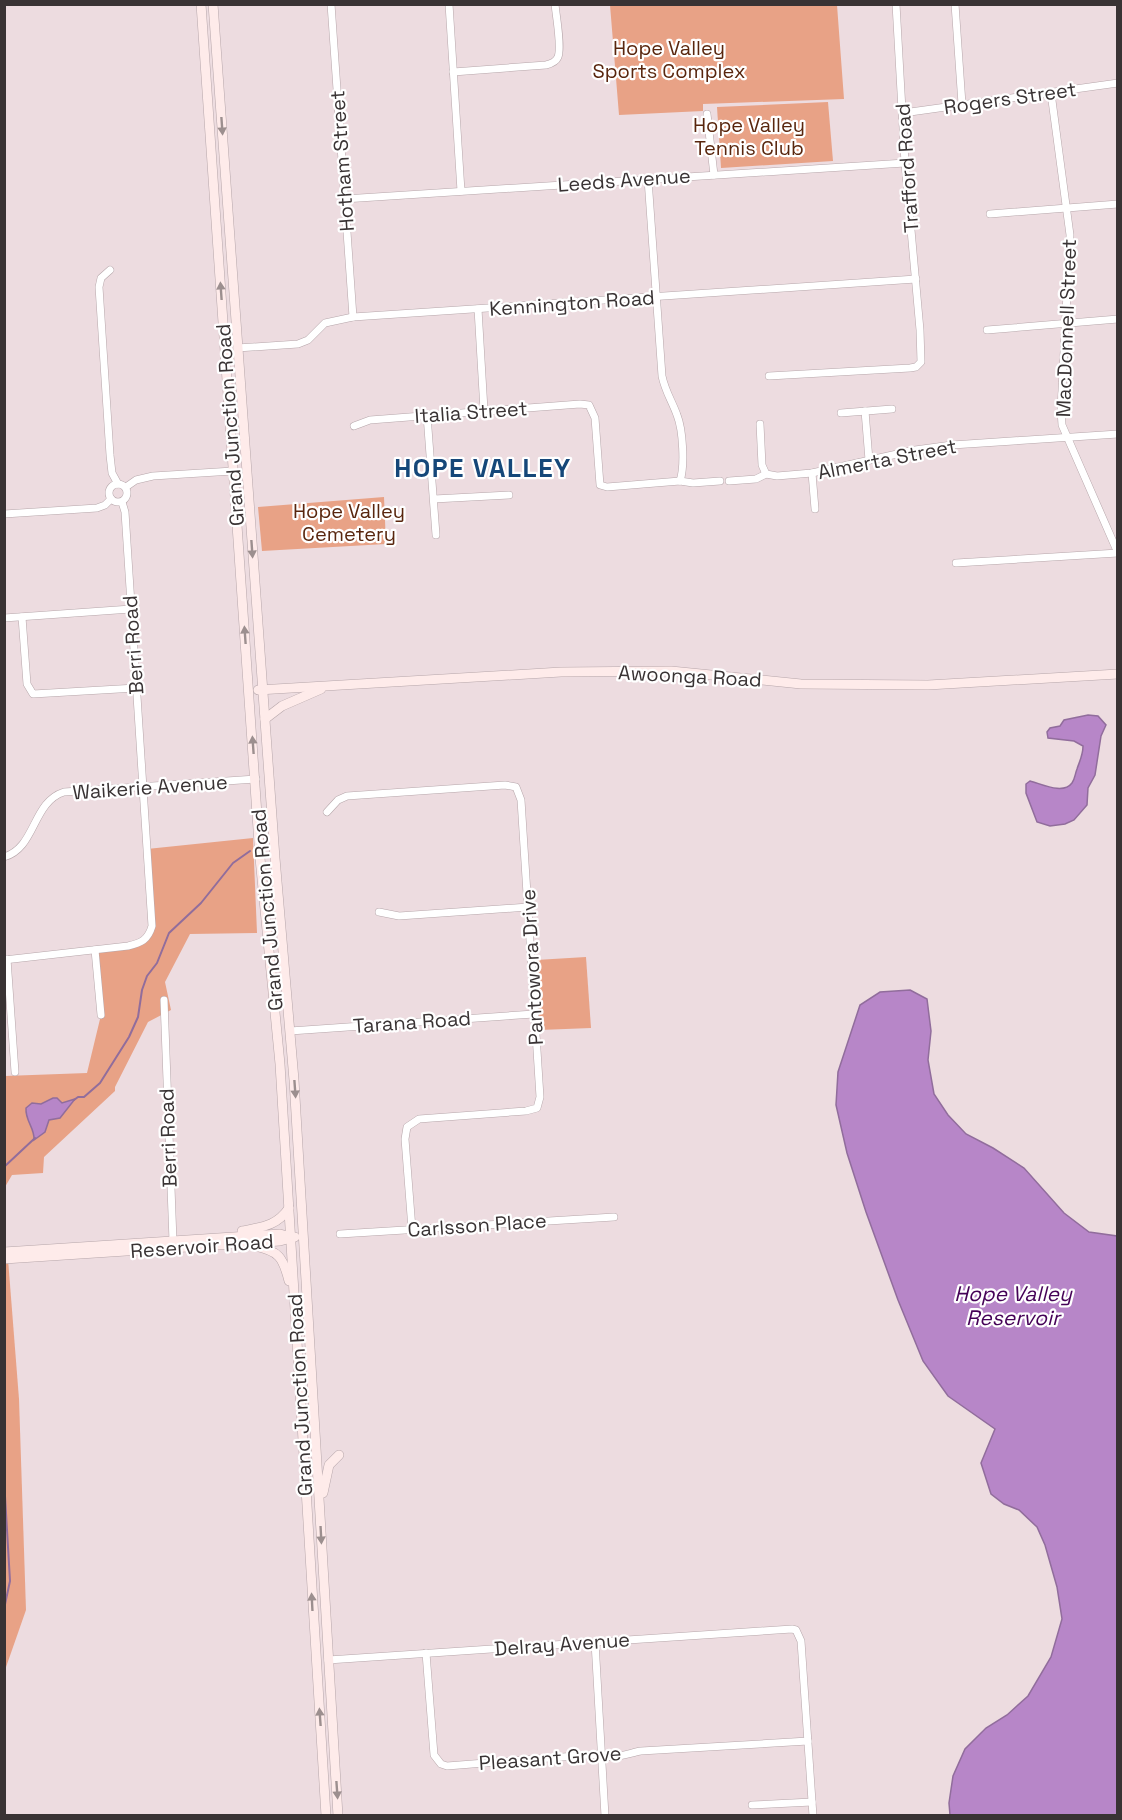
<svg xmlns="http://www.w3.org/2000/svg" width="1122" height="1820" font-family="'Space Grotesk',sans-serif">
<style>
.green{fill:#e8a286}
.water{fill:#b786c8;stroke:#916d9c;stroke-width:1.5}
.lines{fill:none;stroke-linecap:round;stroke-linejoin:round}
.stream{stroke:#916d9c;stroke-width:2}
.street-casing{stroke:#b6a6aa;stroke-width:8}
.secondary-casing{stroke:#b6a6aa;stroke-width:10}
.street{stroke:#fff;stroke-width:7}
.secondary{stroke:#feebea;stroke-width:9}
.oneway{fill:#9c8f8f}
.labels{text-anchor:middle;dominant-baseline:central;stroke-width:4.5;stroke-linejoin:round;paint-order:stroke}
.park-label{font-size:20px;fill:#59260e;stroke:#fff}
.street-label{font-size:20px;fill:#393334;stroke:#fff}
.water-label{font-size:21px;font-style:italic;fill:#450257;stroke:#fff}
.district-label{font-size:26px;font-weight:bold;letter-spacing:1.5px;fill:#154779;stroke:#fff}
</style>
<rect width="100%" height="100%" fill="#eddce0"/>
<g class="green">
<path d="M610 5H837L844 99 703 104V111L619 115Z"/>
<path d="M828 102 833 161 721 168 717 107Z"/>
<path d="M384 497 386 544 262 551 258 507Z"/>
<path d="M253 838 257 933 190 934 165 982 171 1010 148 1022 115 1087V1091L44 1157 43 1173 12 1175 5 1187V1076L87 1073 101 1015 95 950 141 943 149 936 147 849Z"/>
<path d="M586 957 591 1028 540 1030 536 960Z"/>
<path d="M4 1259H8L19 1399 26 1610 5 1670Z"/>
</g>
<g class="water">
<path d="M1088 715 1098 716 1106 725 1101 736 1095 775 1088 788 1087 805 1074 820 1065 824 1050 826 1037 822 1026 793V784L1030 781C1042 784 1063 795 1072 783 1075 779 1075 774 1077 769 1080 760 1083 755 1083 746L1074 741 1048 738 1047 732 1050 728 1060 726 1064 720Z"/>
<path d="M910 990 927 999 931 1031 928 1060 934 1094 948 1115 966 1134 993 1148 1024 1168 1064 1213 1089 1232 1117 1236V1815H950L949 1803 953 1776 965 1749 986 1728 1007 1715 1028 1696 1051 1657 1062 1619 1057 1587 1045 1545 1037 1527 1019 1510 1004 1504 991 1494 981 1463 995 1429 948 1396 923 1361 898 1300 866 1212 847 1153 836 1105 838 1072 860 1005 880 992Z"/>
<path d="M53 1098H57L62 1103 75 1099 60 1118 49 1120 45 1132 34 1140C35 1128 25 1121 26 1108L32 1103 41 1104Z"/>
</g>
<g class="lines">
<g class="stream">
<path d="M74 1100 78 1097H84L100 1083 129 1037 138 1017 142 990 147 976 157 963 169 933 201 903 233 863 250 851"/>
<path d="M4 1167 35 1138"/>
<path d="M4 1479 10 1581 4 1609"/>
</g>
<g class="street-casing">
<g id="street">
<path d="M331 4 353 317"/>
<path d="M449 4 461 191"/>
<path d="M955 4 962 104"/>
<path d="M453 72 546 65C550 64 556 62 558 57 562 47 556 16 555 4"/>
<path d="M903 113 1118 83"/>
<path d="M707 114 714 175"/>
<path d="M648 179 662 376C665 391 672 401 677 415 683 430 685 466 680 481"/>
<path d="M344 199 905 163"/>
<path d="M990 214 1118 204"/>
<path d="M110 270 101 278 99 287 110 455 112 473 118 484"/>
<path d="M478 309 484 410"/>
<path d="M987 330 1118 319"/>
<path d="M237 348 298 344 308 340 325 323 353 317 916 279"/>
<path d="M769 376 910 368 916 367 921 362 920 330 905 163 896 4"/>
<path d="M865 411 869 460"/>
<path d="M841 413 892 409"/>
<path d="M427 415 436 535"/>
<path d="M760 424 762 465 766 474"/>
<path d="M354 426 370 420 580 404 589 405 595 418 600 485 607 487 680 481 693 483 720 481"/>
<path d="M812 473 815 509"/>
<path d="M729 481 756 479 766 474 777 476 812 473 915 450 952 445 1118 434"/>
<circle cx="118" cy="493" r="9"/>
<path d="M126 487 136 480 153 476 233 471"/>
<path d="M434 499 509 495"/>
<path d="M4 514 97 508 105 505 111 499"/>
<path d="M956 563 1118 553 1062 425 1061 410 1070 235 1051 93"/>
<path d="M22 617 27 684 33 694 136 688"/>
<path d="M4 618 131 609"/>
<path d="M327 812 338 800 347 796 505 785 516 787 521 800 540 1097 537 1108 526 1111 419 1119 407 1127 405 1139 412 1229"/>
<path d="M4 857C36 848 32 802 64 792L256 779"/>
<path d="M379 912 399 916 528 907"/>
<path d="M95 950 101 1015"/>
<path d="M7 959 15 1072"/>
<path d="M4 960 128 946C141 943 148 940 152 926L125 512 122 502"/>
<path d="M164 1000 173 1241"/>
<path d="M290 1031 534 1014"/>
<path d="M340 1234 614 1217"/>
<path d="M595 1642 605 1816"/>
<path d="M426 1653 434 1755 441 1764 447 1766 601 1754C610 1761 629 1753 641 1751L808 1741"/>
<path d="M328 1660 792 1629 796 1630 801 1641 813 1816"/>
<path d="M752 1805 812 1802"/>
</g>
</g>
<g class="secondary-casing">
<g id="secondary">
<path d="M201 4 260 858 280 1064 326 1816"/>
<path d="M213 4 275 858 294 1080 338 1816"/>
<path d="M258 690 561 672 671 671 801 684 928 685 1118 674"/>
<path d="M265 719 282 706 321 689"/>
<path d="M242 1231C262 1227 277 1226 289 1208"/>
<path d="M254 1246C279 1251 283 1257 289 1281"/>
<path d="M4 1252 280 1234 291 1237"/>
<path d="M4 1259 280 1241 295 1237"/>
<path d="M323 1493 329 1465 339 1455"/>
</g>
</g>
<use href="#street" class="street"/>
<use href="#secondary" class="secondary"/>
</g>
<defs><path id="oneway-solid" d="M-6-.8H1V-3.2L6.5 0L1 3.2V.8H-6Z" transform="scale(1.5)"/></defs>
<g class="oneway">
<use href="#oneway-solid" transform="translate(222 126) rotate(86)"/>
<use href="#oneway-solid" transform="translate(221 291) rotate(-94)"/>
<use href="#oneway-solid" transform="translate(252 549) rotate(86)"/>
<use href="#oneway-solid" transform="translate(245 635) rotate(-94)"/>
<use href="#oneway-solid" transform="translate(253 745) rotate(-94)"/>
<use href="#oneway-solid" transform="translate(295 1089) rotate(86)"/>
<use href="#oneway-solid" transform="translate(321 1535) rotate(87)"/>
<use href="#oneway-solid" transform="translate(312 1602) rotate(-93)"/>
<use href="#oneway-solid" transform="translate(320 1717) rotate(-94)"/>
<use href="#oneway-solid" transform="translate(337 1790) rotate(86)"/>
</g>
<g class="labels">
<g class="park-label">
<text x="669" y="48">Hope Valley<tspan x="669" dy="23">Sports Complex</tspan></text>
<text x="749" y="125">Hope Valley<tspan x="749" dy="23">Tennis Club</tspan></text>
<text x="349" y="511">Hope Valley<tspan x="349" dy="23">Cemetery</tspan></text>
</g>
<g class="street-label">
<text transform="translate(1010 98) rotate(-8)">Rogers Street</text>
<text transform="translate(342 161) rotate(-94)">Hotham Street</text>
<text transform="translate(907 168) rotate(-94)">Trafford Road</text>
<text transform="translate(624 180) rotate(-4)">Leeds Avenue</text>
<text transform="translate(572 303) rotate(-4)">Kennington Road</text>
<text transform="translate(1066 328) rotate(-88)">MacDonnell Street</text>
<text transform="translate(471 412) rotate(-4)">Italia Street</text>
<text transform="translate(230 425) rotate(-94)">Grand Junction Road</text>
<text transform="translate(887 459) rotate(-11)">Almerta Street</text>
<text transform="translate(133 645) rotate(-94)">Berri Road</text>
<text transform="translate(690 676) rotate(3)">Awoonga Road</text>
<text transform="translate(150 787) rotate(-4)">Waikerie Avenue</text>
<text transform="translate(267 910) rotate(-95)">Grand Junction Road</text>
<text transform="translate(532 967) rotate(-93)">Pantowora Drive</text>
<text transform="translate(412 1022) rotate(-4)">Tarana Road</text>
<text transform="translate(168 1138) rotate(-92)">Berri Road</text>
<text transform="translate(477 1225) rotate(-4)">Carlsson Place</text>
<text transform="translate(202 1246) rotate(-4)">Reservoir Road</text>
<text transform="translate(300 1395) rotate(-93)">Grand Junction Road</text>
<text transform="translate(562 1644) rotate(-4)">Delray Avenue</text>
<text transform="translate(550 1758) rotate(-4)">Pleasant Grove</text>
</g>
<g class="water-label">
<text x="1013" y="1293">Hope Valley<tspan x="1013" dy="24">Reservoir</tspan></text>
</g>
<g class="district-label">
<text x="483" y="468">HOPE VALLEY</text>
</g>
</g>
<rect width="1122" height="1820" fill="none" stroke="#393334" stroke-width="12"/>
</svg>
